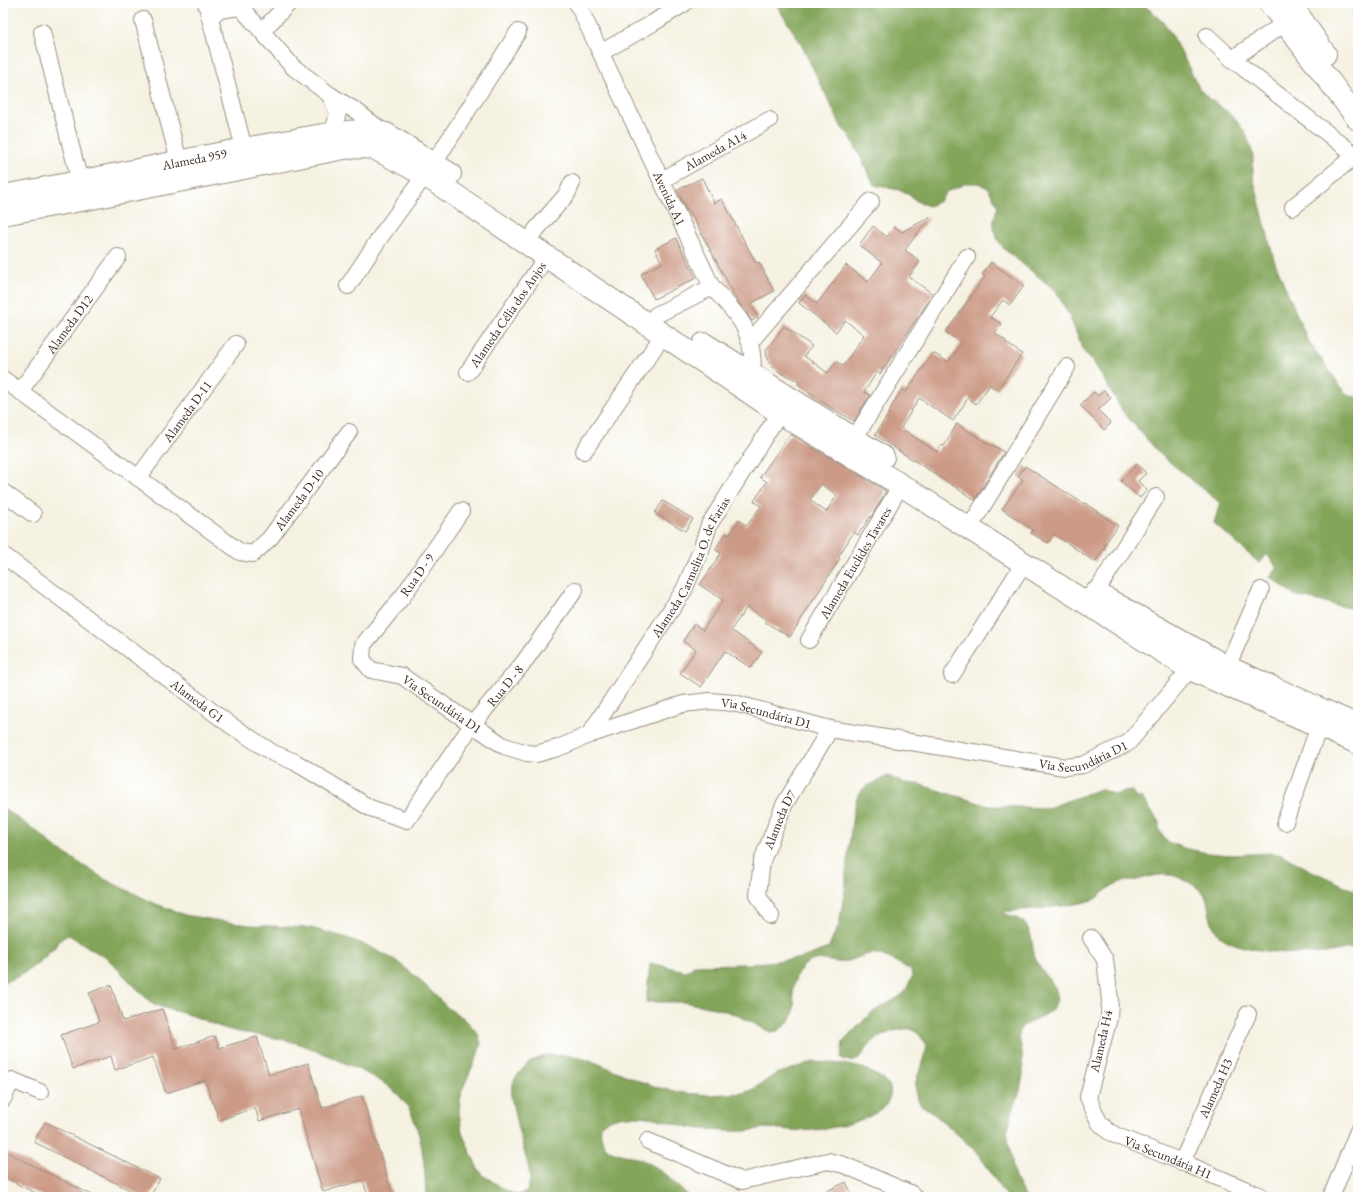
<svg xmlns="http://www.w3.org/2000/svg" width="1361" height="1200" font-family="'EB Garamond',serif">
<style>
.forest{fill:#83a55a;stroke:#5f683c}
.building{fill:#cc9b87;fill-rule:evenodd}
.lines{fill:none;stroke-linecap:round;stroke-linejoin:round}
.street-casing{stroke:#988e80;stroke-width:18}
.secondary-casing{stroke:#988e80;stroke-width:24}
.street{stroke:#fff;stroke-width:16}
.secondary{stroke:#fff;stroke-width:22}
.labels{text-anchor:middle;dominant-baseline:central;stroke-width:3.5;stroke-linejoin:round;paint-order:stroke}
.street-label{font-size:13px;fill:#3b2a1e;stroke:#fff}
</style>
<rect width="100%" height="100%" fill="#fff"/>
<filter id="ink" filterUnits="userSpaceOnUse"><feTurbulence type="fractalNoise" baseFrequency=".025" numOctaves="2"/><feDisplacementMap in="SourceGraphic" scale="8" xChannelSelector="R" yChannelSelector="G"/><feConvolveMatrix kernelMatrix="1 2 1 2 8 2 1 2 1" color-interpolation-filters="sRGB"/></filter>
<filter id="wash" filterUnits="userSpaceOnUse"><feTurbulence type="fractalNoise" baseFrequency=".012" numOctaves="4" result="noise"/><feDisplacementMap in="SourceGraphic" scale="16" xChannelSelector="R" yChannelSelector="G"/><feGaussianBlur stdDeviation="0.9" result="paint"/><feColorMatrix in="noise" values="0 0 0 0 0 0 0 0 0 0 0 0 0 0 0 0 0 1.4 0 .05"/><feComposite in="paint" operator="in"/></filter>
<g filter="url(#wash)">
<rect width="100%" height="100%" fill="#f5f2e2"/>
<g class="forest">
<path d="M775 3H1142L1164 23 1175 40 1199 88 1206 96 1233 116 1246 134 1253 154V177L1274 260 1307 339 1345 393 1358 398V610L1296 596 1270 577 1277 569 1272 560 1266 554 1259 563 1214 523 1220 503 1160 454 1123 412 1093 361 1085 353 1067 311 1055 290 1004 249 998 240 993 229 994 218 998 206 988 188 978 183H967L946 192 940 201 929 206 918 202 909 195 899 190 874 185 850 136 842 128 800 42Z"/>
<path d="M1354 3H1358V25C1353 18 1353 12 1354 3Z"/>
<path d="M888 776 904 783 918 784 989 806 1048 808 1100 789 1115 795 1127 790 1132 791 1136 798H1142L1159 822V830L1168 842 1183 848 1207 853 1231 855 1273 853 1282 855 1310 870 1358 892V948C1347 948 1336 951 1325 953 1301 955 1237 953 1219 935 1210 925 1210 914 1207 901 1204 889 1186 880 1175 876 1162 872 1145 878 1133 881 1128 881 1122 881 1118 883 1110 886 1104 892 1098 897 1094 900 1086 902 1081 903 1055 908 1028 909 1002 912 1009 916 1021 918 1026 925 1034 936 1031 948 1036 960 1041 976 1064 985 1055 1005 1048 1018 1030 1020 1020 1028L1019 1036 1022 1051 1023 1075 1020 1091 1011 1116 1007 1132 1015 1178 1025 1197H1006L979 1154 947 1125 929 1110 921 1106 918 1100 915 1085 927 1047C923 1040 919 1031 910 1029 898 1027 875 1037 868 1046 864 1050 863 1056 859 1059 853 1063 847 1061 841 1058L843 1042 871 1013 899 997 905 992 912 977 911 970C901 965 880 951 869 954 859 956 852 961 842 962 833 963 824 958 815 960 799 964 794 979 793 993 793 998 795 1003 794 1009 793 1021 784 1028 773 1033L766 1030 735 1014 719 1009 683 1002H646L650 963 685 971 691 969 694 965 749 964 802 958 828 948 839 925 846 883V872L853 813 857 798 861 791 867 786Z"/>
<path d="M3 807C19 821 40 831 53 846L106 880 156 904 185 915 220 921 250 925 311 928 344 937 366 945 395 960 419 979 449 1009 465 1019 478 1034 481 1044 478 1054 462 1090 460 1101 459 1112 462 1133 478 1169 484 1176 509 1192 518 1195 527 1192 530 1180 529 1169 517 1125 511 1096 512 1087 515 1078 529 1062 547 1055 572 1056 592 1061 642 1082 660 1088 684 1093 709 1095 743 1093 752 1090 776 1074 814 1062 843 1064 863 1068 883 1079 889 1085C890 1088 891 1093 890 1097 885 1119 832 1129 813 1130 797 1132 780 1128 764 1128 758 1129 752 1130 746 1131 729 1132 706 1130 689 1127 671 1123 654 1116 636 1116 623 1115 611 1118 601 1125 600 1134 601 1144 610 1150 619 1155 631 1155 640 1159 659 1166 674 1183 689 1197H426C425 1168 423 1135 409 1109 397 1087 372 1076 351 1066 331 1057 311 1047 289 1041 268 1035 245 1035 224 1028 213 1025 202 1019 190 1015 176 1011 163 1009 150 1002L106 957 96 952 69 935C60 938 61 940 55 947 41 961 23 978 3 982Z"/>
</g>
<g id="blocks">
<g class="building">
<path d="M702 178 714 203 722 199 756 263 759 262 774 291 750 304 758 317 752 321 737 300 689 210 687 211 677 190Z"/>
<path d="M930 217 905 250 920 261 909 277 933 294 880 374 877 372 864 392 870 395 854 421 831 408 798 384 800 381 782 374 772 366 767 357 766 350 784 326 812 346 804 356 828 373 836 361 843 366 864 335 845 320 836 332 799 303 805 295 817 304 846 265 868 282 882 263 859 245 873 226 887 237 894 227 902 232Z"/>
<path d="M676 238 696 278 654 299 641 274 662 263 655 249Z"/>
<path d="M991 262 1024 286 1010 305 1003 300 990 317 1002 324 995 333 1006 341 1005 342 1022 354 997 390 990 385 976 404 968 398 953 421 919 398 901 428 937 452 941 445 944 446 957 424 992 446 993 445 1004 452 975 500 875 435 891 410 890 409 902 389 906 392 933 353 948 362 961 343 946 332 985 276 982 275Z"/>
<path d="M1104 391 1111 398 1098 410 1111 423 1104 430 1080 405 1094 392 1098 396Z"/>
<path d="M790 434 886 491 871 517H870L858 535 854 532 838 557 840 558 830 574 790 637 765 622 767 620 747 607 731 630 762 652 751 668 725 651 701 687 680 673 696 650 683 641 694 624 703 630 723 600 700 585 721 553 715 549 726 533 729 535 739 520 747 526 761 506 754 501 767 482 760 477ZM821 484 837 495 826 512 810 500Z"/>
<path d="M1137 464 1146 473 1138 481 1147 490 1140 498 1121 481Z"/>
<path d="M1025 466 1084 504 1085 503 1118 526 1104 545 1106 546 1095 562 1054 534 1048 543 1031 533 1033 530 1002 509 1023 480 1018 477Z"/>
<path d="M663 501 693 519 685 531 655 513Z"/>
<path d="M111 985 123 1021 162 1009 176 1049 215 1036 219 1048 257 1037 269 1075 308 1063 322 1108 362 1096 393 1197H368L363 1180 323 1192 298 1109 259 1121 255 1108 219 1120 205 1080 166 1093 153 1057 115 1070 111 1056 73 1069 61 1035 99 1022 89 993Z"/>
<path d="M45 1122 160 1179 150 1197H144L34 1142Z"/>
<path d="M3 1150 44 1171 96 1197H44L25 1188 3 1176Z"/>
<path d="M846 1182 853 1197H814Z"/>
</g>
</g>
</g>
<g filter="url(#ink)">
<use href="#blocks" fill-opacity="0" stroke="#988e80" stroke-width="1"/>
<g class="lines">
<g class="street-casing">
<g id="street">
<path d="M206 3 247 160"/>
<path d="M237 3 293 67 330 95 356 111 386 134"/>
<path id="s1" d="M577 3 712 287C722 298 734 310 742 323 752 340 754 362 752 382"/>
<path d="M210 17 219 10 240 7"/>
<path d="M143 20 179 162"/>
<path d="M262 31 289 3"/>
<path d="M42 32 80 182"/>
<path d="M1207 36 1232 59 1355 155"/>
<path d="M602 52 653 23 685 3"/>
<path d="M1232 59 1294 17"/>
<path d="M325 141 334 128 338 113 330 95"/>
<path d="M434 163 518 32"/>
<path id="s2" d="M662 180 769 120"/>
<path d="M1293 207 1358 153"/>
<path d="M535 231 567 194 572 183"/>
<path d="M348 286 381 236 425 175"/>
<path d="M656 315 712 287"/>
<path d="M750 342 871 201"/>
<path id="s3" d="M468 372 547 256"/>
<path id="s4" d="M3 379 240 552 253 554 270 538 349 432"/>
<path id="s5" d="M20 391 118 257"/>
<path d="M854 439 967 257"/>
<path d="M584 451 663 335"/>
<path id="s6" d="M138 478 236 344"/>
<path d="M3 492 33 514"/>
<path id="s7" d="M461 511 403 596 363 645 362 659 371 670 402 676 409 681 504 746 527 753 536 754 558 748 589 735 683 704 710 701 734 703 830 729 1065 767 1083 765 1128 743 1190 669"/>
<path d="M976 517 1067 367"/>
<path id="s8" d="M3 555 229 724 273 753 295 762 370 808 407 820 472 725 524 662 575 590"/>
<path d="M1096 592 1156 497"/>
<path id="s9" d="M809 640 901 485"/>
<path d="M1227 667 1261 590"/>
<path d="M952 675 1024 563"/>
<path id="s10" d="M589 735 684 590 701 550 709 525 770 428 786 405"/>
<path d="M1285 822 1319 726"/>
<path id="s11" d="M771 916 758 895 762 861 784 805 830 729"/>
<path id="s12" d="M1091 938 1105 960 1110 1000 1109 1018 1088 1097 1099 1122 1108 1131 1117 1136 1182 1162 1263 1197"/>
<path d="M3 1099 12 1080 40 1092"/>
<path d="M648 1141 742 1181 828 1161 844 1165 910 1193 915 1197"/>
<path id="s13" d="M1182 1162 1248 1014"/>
<path d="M1331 1197 1358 1131"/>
</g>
</g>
<g class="secondary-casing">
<g id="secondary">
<path d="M1270 3 1358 119"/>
<path d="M1290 3 1325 54"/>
<path id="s14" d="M3 196C95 180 186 159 278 143 308 138 358 126 386 134L450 174"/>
<path d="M3 214 87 199 344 148 364 147 374 148 425 175 780 413 901 485 1190 669 1358 743"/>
<path d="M704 344 883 457"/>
<path d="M1096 593 1227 667 1358 726"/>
</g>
</g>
<use href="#street" class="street"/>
<use href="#secondary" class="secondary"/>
</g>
</g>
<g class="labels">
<g class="street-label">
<text stroke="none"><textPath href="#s2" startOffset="61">Alameda A14</textPath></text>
<text stroke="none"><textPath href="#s14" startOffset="195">Alameda 959</textPath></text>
<text stroke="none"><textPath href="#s1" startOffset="216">Avenida A1</textPath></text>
<text stroke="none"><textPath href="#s3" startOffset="70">Alameda Célia dos Anjos</textPath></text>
<text stroke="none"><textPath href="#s5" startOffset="83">Alameda D12</textPath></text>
<text stroke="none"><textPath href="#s6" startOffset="83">Alameda D-11</textPath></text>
<text stroke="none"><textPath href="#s4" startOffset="378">Alameda D-10</textPath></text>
<text stroke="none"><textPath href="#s9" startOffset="90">Alameda Euclides Tavares</textPath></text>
<text stroke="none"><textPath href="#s10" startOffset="197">Alameda Carmelita O. de Farias</textPath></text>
<text transform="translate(417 575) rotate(-55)">Rua D - 9</text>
<text stroke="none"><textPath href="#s8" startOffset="652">Rua D - 8</textPath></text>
<text stroke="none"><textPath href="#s8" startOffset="243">Alameda G1</textPath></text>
<text stroke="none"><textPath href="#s7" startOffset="275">Via Secundária D1</textPath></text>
<text stroke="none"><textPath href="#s7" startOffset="623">Via Secundária D1</textPath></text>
<text stroke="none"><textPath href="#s7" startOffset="947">Via Secundária D1</textPath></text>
<text stroke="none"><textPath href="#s11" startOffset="104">Alameda D7</textPath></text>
<text transform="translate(1101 1041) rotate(-77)">Alameda H4</text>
<text stroke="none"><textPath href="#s13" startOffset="81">Alameda H3</textPath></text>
<text stroke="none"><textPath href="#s12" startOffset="272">Via Secundária H1</textPath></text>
</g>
</g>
<rect width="1361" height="1200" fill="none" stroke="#fff" stroke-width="16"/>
</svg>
